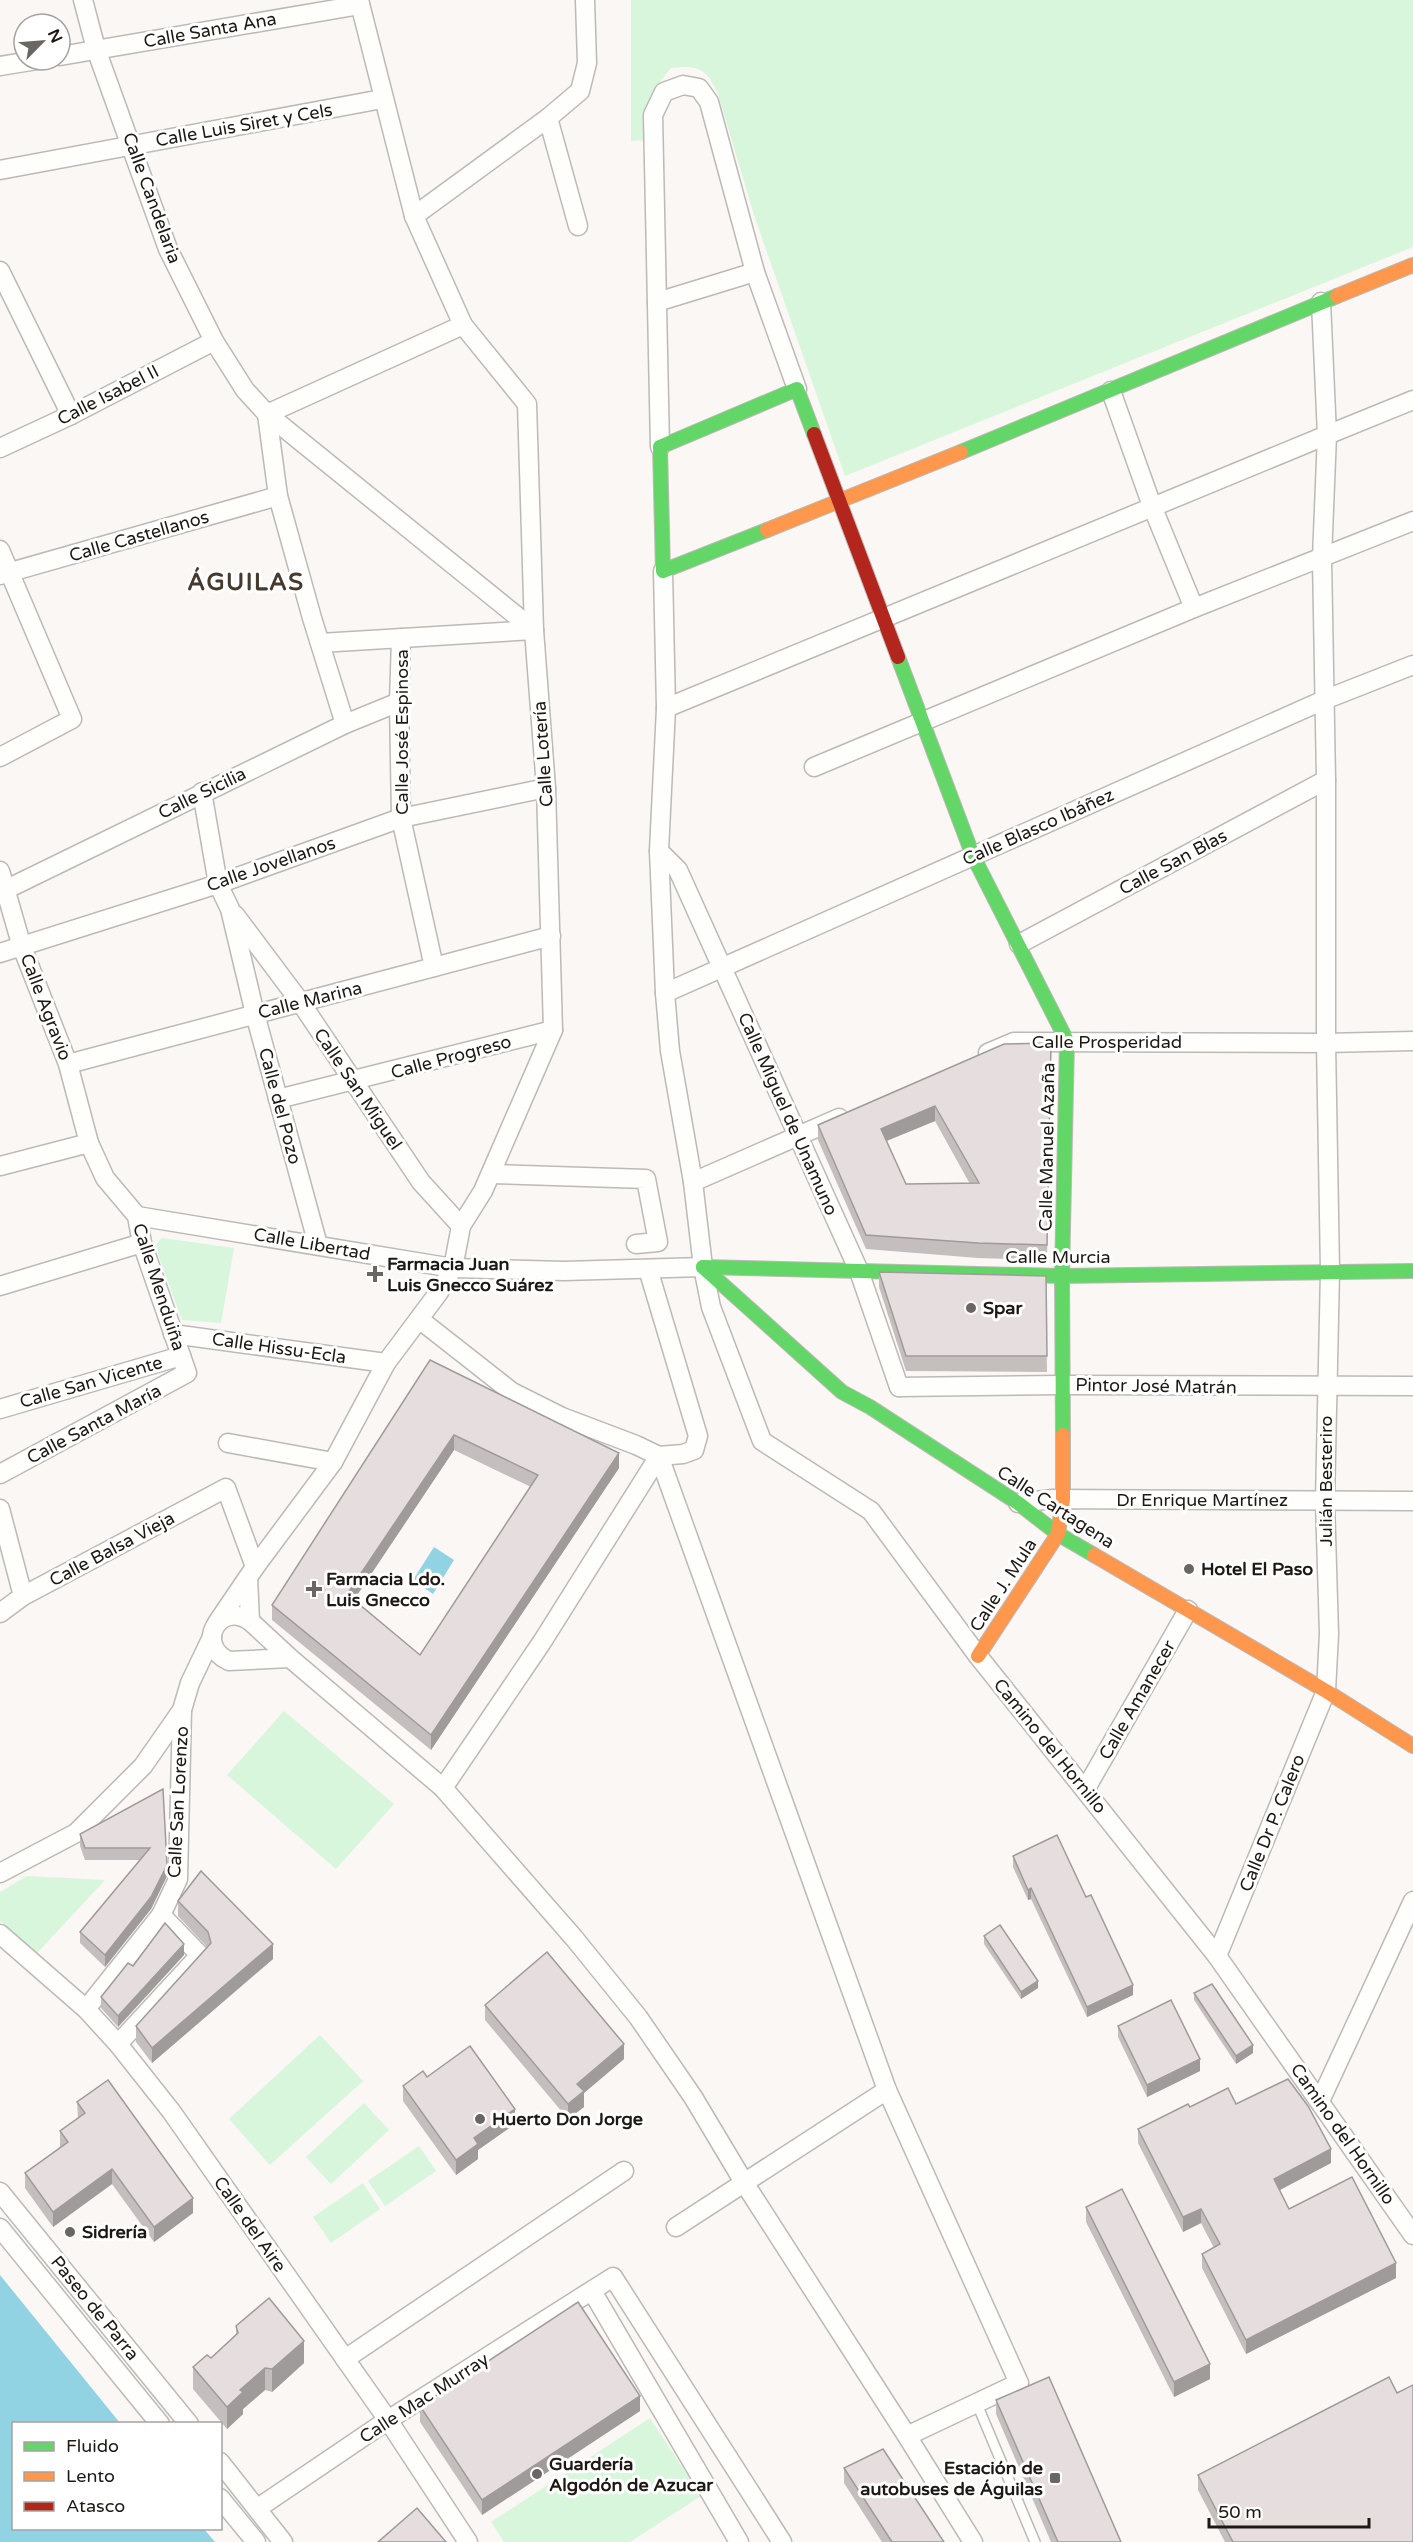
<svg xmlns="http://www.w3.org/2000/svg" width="1413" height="2542" font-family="'Varela Round',sans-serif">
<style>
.green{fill:#d7f6db}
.water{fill:#92d3e3}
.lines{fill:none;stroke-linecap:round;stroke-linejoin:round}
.lane-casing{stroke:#bdb9b5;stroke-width:12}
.street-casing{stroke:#bdb9b5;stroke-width:21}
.fast-casing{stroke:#bdb9b5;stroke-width:16}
.slow-casing{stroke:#bdb9b5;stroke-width:16}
.jam-casing{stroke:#bdb9b5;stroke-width:16}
.lane{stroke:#fefefd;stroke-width:9}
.street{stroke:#fefefd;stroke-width:18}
.fast{stroke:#63d668;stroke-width:14}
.slow{stroke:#ff974d;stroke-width:14}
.jam{stroke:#b3261e;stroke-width:14}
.wall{fill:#c5bebf;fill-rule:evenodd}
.shaded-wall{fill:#a09b9b}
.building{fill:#e5ddde;stroke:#a09b9b;stroke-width:1.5;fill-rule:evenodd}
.poi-dot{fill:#6a6662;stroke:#fff;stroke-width:2}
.labels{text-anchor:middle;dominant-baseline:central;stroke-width:6;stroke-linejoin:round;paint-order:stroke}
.street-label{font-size:18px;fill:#1d1813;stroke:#fff}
.poi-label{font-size:18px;font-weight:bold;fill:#1d1813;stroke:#fff;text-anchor:start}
.district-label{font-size:24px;font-weight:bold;letter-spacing:1.5px;fill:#463a2e;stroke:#fff}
</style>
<rect width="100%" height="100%" fill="#faf7f4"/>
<g class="green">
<path d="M631 0H1413V247L845 476 754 215 718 94C706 68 699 65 671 68 650 93 645 108 645 140L631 141Z"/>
<path d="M162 1238 234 1248 221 1323 182 1320 155 1246Z"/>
<path d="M284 1711 394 1804 336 1869 227 1775Z"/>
<path d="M27 1876 105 1880 37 1953 0 1921V1892Z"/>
<path d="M320 2035 363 2081 270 2165 229 2119Z"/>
<path d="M364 2103 389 2130 331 2184 306 2157Z"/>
<path d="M419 2146 436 2171 385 2206 368 2181Z"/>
<path d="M363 2183 380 2209 331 2243 313 2217Z"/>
<path d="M650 2418 701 2496 630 2542H504L491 2522Z"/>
</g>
<g class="water">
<path d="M434 1547 454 1560 433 1594 413 1580Z"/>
<path d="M0 2275 120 2423 14 2424V2528L204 2529 215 2542H0Z"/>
</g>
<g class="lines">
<g class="lane-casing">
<path id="lane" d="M977 2404 1035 2542"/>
</g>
<g class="street-casing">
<g id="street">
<path d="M83 0 96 49 168 249 214 341 245 390 267 414 534 630"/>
<path d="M60 56 360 5"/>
<path d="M0 66 37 60"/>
<path d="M548 118 578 226"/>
<path d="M0 170 382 99"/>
<path d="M414 216 548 118 580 91 587 63 585 0"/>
<path d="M0 271 71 415"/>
<path d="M657 302 755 272"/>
<path d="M1111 391 1152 506 1194 608"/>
<path d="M1413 400 1327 435 1322 558 1326 780V1043L1413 1041"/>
<path d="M267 414 278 496 312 618 345 724"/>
<path d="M267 414 463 325"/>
<path d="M660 447 653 115 664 92 683 85 699 88 709 102 755 272 797 389"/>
<path d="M0 448 71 415 214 341"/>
<path d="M0 550 72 719 0 757"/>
<path d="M663 571 666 708 659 851 665 993 670 1051 693 1182 703 1267 711 1307 762 1441 871 1511 978 1656 1217 1956 1413 2235"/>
<path d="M0 575 278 496"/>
<path d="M401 638 399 702 401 818 434 967"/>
<path d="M320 643 534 630"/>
<path d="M666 708 1327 435 1321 302"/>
<path d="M814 767 1194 608 1413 521"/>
<path d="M202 792 218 884 230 909 255 1014 318 1245"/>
<path d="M659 851 678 870 859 1271 899 1387"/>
<path d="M0 871 22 947 68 1064 89 1143 105 1178 137 1216 142 1243 187 1373 0 1474"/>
<path d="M7 889 345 724 399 702"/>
<path d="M235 915 301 1003 421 1182 461 1226"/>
<path d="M1019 944 1326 780"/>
<path d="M0 953 218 884 401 818 546 788"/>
<path d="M665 993 1324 700 1413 665"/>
<path d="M988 1053 1014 1042 1326 1043 1330 1271 1325 1501 1329 1634 1326 1691 1217 1956"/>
<path d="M68 1064 551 936"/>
<path d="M278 1099 553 1030"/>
<path d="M0 1166 89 1143"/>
<path d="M491 1174 646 1179 658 1242 636 1244"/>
<path d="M693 1182 839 1118"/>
<path d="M137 1216 453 1268 564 1271 703 1267"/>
<path d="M0 1286 142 1243"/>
<path d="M419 1319 512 1392 562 1417 636 1445 659 1456 683 1454 694 1450 698 1436 648 1269"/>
<path d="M173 1334 386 1363"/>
<path d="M899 1387 1062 1385 1413 1386"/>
<path d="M0 1409 181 1356"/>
<path d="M228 1443 333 1462"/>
<path d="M659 1456 887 2090 1019 2383 907 2436"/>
<path d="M1018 1503 1053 1499 1413 1501"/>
<path d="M0 1509 23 1596"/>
<path d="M248 1578 250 1621"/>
<path d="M0 1613 23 1596 226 1488 255 1567"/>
<path d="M217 1623 255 1567 333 1462 386 1363 439 1292 453 1268 461 1226 483 1191 553 1030 546 788 534 630 527 404 463 325 414 216 359 0"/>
<path d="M290 1658 229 1661C194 1645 219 1600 250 1621L290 1658 443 1788 574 1938 638 2017 693 2097 745 2184 907 2436 973 2542"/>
<path d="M443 1788 542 1642 659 1456"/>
<path d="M1085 1790 1188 1610"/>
<path d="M0 1873 76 1833 143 1766 182 1710 190 1683 212 1637"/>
<path d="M0 1934 86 2009 118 2044 171 2111 388 2420 468 2542"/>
<path d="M86 2009 161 1915 178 1879 182 1710"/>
<path d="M118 2044 200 1955 161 1915"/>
<path d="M1320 2101 1413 1901"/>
<path d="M0 2192 189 2424"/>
<path d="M676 2227 887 2090"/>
<path d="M0 2228 160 2424"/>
<path d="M592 2291 739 2542"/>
<path d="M345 2359 624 2171"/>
<path d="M220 2462 283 2542"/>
<path d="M220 2498 256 2542"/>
<path d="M258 2508 388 2420 613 2277 782 2542"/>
</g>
</g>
<g class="fast-casing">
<g id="fast">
<path d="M961 452 1337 296"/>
<path d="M767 530 663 571 660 447 797 389 814 434"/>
<path d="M898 657 973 856 1067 1041 1062 1276 1063 1435"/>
<path d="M703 1267 842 1392 870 1407 1018 1503 1058 1534 1094 1555"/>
<path d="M703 1267 1062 1276 1413 1271"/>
</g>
</g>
<g class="slow-casing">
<g id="slow">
<path d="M1337 296 1413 265"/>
<path d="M767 530 961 452"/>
<path d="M1094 1555 1326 1691 1413 1746"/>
<path d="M978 1656 1058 1534 1063 1500V1435"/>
</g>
</g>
<g class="jam-casing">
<path id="jam" d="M814 434 898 657"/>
</g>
<use href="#lane" class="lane"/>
<use href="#street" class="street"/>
<use href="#fast" class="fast"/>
<use href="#slow" class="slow"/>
<use href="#jam" class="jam"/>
</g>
<g class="wall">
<path d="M1051 1043 1047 1260 978 1258 866 1249 818 1140V1125ZM935 1121 970 1184H906L887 1141Z"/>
<path d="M879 1272 1046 1276 1047 1372 906 1371 879 1287Z"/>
<path d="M430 1360 619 1468 431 1750 272 1620V1605ZM454 1450 531 1487 420 1655 354 1600Z"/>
<path d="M163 1789 167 1876 151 1909 105 1967 80 1943V1932L141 1860H85L80 1846V1834Z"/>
<path d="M1013 1856 1086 1897 1133 1995 1087 2017 1031 1899 1028 1900 1013 1867Z"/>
<path d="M178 1901 273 1959 152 2063 136 2042V2026L207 1947 178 1916Z"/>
<path d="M984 1936 1038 1988 1021 1999 984 1944Z"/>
<path d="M184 1955 118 2027 101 2008V1997L133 1966Z"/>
<path d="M1194 1993 1253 2053 1236 2064 1194 2000Z"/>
<path d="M485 2005 624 2059 584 2093V2107L568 2119 485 2020Z"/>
<path d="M1118 2026 1200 2071 1147 2097 1118 2037Z"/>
<path d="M427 2077 515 2124 478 2150V2159L456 2175 403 2101V2086Z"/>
<path d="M77 2102 193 2213 154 2242 112 2184 53 2227 25 2188V2173L60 2147V2131L78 2118Z"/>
<path d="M1236 2104 1331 2163 1280 2190 1289 2209 1396 2278 1246 2354 1202 2268V2254L1214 2248 1201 2223 1183 2232 1138 2143V2129L1190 2107Z"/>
<path d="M1086 2207 1210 2379 1174 2397 1086 2222Z"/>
<path d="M236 2326 304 2363 272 2392 265 2390 243 2409V2414L227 2429 193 2389V2367L211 2358 236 2334Z"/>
<path d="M1397 2393 1413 2542H1225L1198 2490V2475Z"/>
<path d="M996 2400 1121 2542H1051L996 2414Z"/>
<path d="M420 2406 640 2411 482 2515 420 2422Z"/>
<path d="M844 2468 944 2542H882L844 2483Z"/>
</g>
<g class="shaded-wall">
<path d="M935 1106V1121L881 1143V1129Z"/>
<path d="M454 1435V1450L347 1610V1594Z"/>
<path d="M619 1453V1468L431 1750V1735Z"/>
<path d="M167 1865V1876L151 1909 105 1967V1955Z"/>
<path d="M1031 1888V1899L1028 1900V1890Z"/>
<path d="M184 1944V1955L118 2027V2016Z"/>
<path d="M273 1944V1959L152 2063V2048Z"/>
<path d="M1038 1981V1988L1021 1999V1992Z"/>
<path d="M1133 1985V1995L1087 2017V2007Z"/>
<path d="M624 2044V2059L584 2093V2107L568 2119V2104L577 2084Z"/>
<path d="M1253 2045V2053L1236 2064V2056Z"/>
<path d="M1200 2059V2071L1147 2097V2085Z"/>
<path d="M515 2109V2124L478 2150V2159L456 2175V2160L474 2138Z"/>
<path d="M1331 2149V2163L1274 2193V2179Z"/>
<path d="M112 2169V2184L53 2227V2212Z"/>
<path d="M193 2198V2213L154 2242V2227Z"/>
<path d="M1201 2209V2223L1183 2232V2217Z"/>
<path d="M1396 2263V2278L1246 2354V2340Z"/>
<path d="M304 2341V2363L272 2392V2369Z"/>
<path d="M1210 2364V2379L1174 2397V2382Z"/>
<path d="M265 2368V2390L243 2409V2414L227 2429V2407L240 2390Z"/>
<path d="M640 2396V2411L482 2515V2500Z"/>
</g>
<g class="building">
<path d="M1051 1043 1047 1245 978 1243 866 1235 818 1125 1004 1044ZM935 1106 979 1183 906 1184 881 1129Z"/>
<path d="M879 1272 1046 1276 1047 1356H906Z"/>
<path d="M430 1360 619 1453 431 1735 272 1605ZM454 1435 538 1475 420 1655 347 1594Z"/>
<path d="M163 1789 167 1865 151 1897 105 1955 80 1932 150 1848H85L80 1834Z"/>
<path d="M1057 1835 1086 1897 1091 1895 1133 1985 1087 2007 1031 1888 1028 1890 1013 1856Z"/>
<path d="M201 1871 273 1944 152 2048 136 2026 211 1943 208 1932 178 1901Z"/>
<path d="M165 1923 184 1944 118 2016 101 1997 128 1963 133 1966Z"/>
<path d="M1000 1925 1038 1981 1021 1992 984 1936Z"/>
<path d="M547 1952 624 2044 577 2084 584 2091 568 2104 485 2005Z"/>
<path d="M1212 1984 1253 2045 1236 2056 1194 1993Z"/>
<path d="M1171 2000 1200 2059 1147 2085 1118 2026Z"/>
<path d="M470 2046 515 2109 474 2138 478 2144 456 2160 403 2086 423 2071 427 2077Z"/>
<path d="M1288 2079 1308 2106 1331 2149 1274 2179 1289 2209 1352 2177 1396 2263 1246 2340 1202 2254 1220 2244 1201 2209 1183 2217 1138 2129 1188 2104 1190 2107 1228 2088 1236 2104Z"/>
<path d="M108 2080 193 2198 154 2227 112 2169 53 2212 25 2173 68 2142 60 2131 85 2113 77 2102Z"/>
<path d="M1122 2189 1210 2364 1174 2382 1086 2207Z"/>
<path d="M269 2298 304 2341 272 2369 265 2368 240 2390 243 2392 227 2407 193 2367 207 2355 211 2358 238 2333 236 2326Z"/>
<path d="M578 2302 640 2396 482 2500 420 2406Z"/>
<path d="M1049 2377 1121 2542H1058L996 2400Z"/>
<path d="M1389 2377 1397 2393 1413 2385V2542H1233L1198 2475Z"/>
<path d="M883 2449 944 2542H892L844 2468Z"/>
<path d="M417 2508 446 2542H378Z"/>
</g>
<g class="poi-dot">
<path d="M372 1265h6v6h6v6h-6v6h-6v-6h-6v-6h6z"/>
<circle cx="971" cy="1308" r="6"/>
<circle cx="1189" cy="1569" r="6"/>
<path d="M311 1580h6v6h6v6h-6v6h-6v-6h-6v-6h6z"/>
<circle cx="480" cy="2119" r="6"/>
<circle cx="70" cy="2232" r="6"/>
<circle cx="537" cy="2474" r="6"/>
<rect x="1049" y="2472" width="12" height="12" rx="3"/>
</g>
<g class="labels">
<g class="street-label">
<text transform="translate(210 30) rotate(-10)">Calle Santa Ana</text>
<text transform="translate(244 125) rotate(-10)">Calle Luis Siret y Cels</text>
<text transform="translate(152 198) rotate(70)">Calle Candelaria</text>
<text transform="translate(108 395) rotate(-27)">Calle Isabel II</text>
<text transform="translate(139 536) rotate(-16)">Calle Castellanos</text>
<text transform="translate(402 732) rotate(-90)">Calle José Espinosa</text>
<text transform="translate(543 754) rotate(-94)">Calle Lotería</text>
<text transform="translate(202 793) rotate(-26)">Calle Sicilia</text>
<text transform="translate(1038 827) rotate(-24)">Calle Blasco Ibáñez</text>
<text transform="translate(1173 862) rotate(-28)">Calle San Blas</text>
<text transform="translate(271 864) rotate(-19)">Calle Jovellanos</text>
<text transform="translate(310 1000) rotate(-14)">Calle Marina</text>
<text transform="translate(46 1007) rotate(69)">Calle Agravio</text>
<text x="1107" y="1042">Calle Prosperidad</text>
<text transform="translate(451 1057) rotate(-15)">Calle Progreso</text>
<text transform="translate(358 1089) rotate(56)">Calle San Miguel</text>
<text transform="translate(280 1106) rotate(75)">Calle del Pozo</text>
<text transform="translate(788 1114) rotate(66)">Calle Miguel de Unamuno</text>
<text transform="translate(1047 1147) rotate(-89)">Calle Manuel Azaña</text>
<text transform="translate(312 1244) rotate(10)">Calle Libertad</text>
<text x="1058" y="1257">Calle Murcia</text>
<text transform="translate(159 1287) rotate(72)">Calle Menduiña</text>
<text transform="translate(279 1348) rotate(8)">Calle Hissu-Ecla</text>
<text transform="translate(91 1382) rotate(-16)">Calle San Vicente</text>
<text transform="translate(1156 1386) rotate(1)">Pintor José Matrán</text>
<text transform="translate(94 1424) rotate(-28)">Calle Santa María</text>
<text transform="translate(1326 1481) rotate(-90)">Julián Besteriro</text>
<text x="1202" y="1500">Dr Enrique Martínez</text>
<text transform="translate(1056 1507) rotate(33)">Calle Cartagena</text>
<text transform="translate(112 1549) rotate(-28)">Calle Balsa Vieja</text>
<text transform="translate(1003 1585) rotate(-57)">Calle J. Mula</text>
<text transform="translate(1137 1700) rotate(-60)">Calle Amanecer</text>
<text transform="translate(1050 1746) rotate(51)">Camino del Hornillo</text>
<text transform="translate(178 1802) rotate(-87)">Calle San Lorenzo</text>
<text transform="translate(1272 1823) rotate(-68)">Calle Dr P. Calero</text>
<text transform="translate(1343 2134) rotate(55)">Camino del Hornillo</text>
<text transform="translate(250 2224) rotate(55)">Calle del Aire</text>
<text transform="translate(95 2308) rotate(51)">Paseo de Parra</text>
<text transform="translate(424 2398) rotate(-33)">Calle Mac Murray</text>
</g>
<g class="poi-label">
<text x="387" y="1264">Farmacia Juan<tspan x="387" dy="21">Luis Gnecco Suárez</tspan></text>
<text x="983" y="1308">Spar</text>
<text x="1201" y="1569">Hotel El Paso</text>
<text x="326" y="1579">Farmacia Ldo.<tspan x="326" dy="21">Luis Gnecco</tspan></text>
<text x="492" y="2119">Huerto Don Jorge</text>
<text x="82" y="2232">Sidrería</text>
<text x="549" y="2464">Guardería<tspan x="549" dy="21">Algodón de Azucar</tspan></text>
<text x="1043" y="2468" text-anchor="end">Estación de<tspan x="1043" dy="21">autobuses de Águilas</tspan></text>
</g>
<g class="district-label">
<text x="246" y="582">ÁGUILAS</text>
</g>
</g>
<rect x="12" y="2422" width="210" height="108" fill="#ffffff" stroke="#a5a3a1" stroke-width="1.5"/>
<rect x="24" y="2442" width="30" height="9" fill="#63d668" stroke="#a5a3a1" stroke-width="1.5"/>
<text x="66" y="2452" font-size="18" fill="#1d1813">Fluido</text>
<rect x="24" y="2472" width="30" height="9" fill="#ff974d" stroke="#a5a3a1" stroke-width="1.5"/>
<text x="66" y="2482" font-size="18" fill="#1d1813">Lento</text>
<rect x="24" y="2502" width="30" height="9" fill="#b3261e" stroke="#a5a3a1" stroke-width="1.5"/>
<text x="66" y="2512" font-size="18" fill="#1d1813">Atasco</text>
<g transform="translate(42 42) rotate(65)"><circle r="28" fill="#ffffff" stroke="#a5a3a1" stroke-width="1.5"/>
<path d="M0-4.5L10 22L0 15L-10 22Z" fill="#6a6662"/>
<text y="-9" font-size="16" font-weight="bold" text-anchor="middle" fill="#1d1813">N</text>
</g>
<path d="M1209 2518v9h160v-9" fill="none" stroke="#1d1813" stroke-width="3"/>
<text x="1218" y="2518" font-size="18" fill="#1d1813" stroke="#ffffff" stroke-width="4.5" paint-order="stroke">50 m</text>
</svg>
